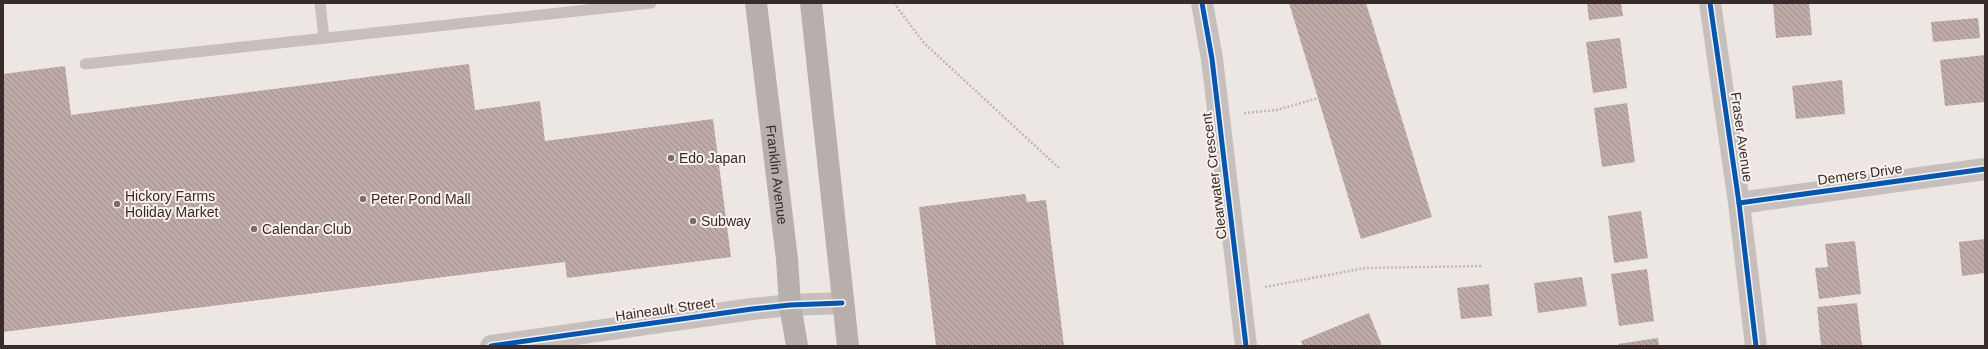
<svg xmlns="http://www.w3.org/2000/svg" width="1988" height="349" font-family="Helvetica,sans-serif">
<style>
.building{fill:url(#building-back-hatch)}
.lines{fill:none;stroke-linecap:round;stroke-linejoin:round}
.path{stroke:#bfb8b4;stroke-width:2.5;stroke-dasharray:2 2;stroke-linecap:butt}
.lane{stroke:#c6bfbc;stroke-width:11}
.street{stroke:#c6bfbc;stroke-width:22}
.secondary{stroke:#b7afac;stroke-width:22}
.cycleway-casing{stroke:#f9f1eb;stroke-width:8}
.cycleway{stroke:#0057b8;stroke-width:5}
.poi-dot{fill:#776d6b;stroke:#f9f1eb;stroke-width:1.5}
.labels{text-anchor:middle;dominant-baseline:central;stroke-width:4;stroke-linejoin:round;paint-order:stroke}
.street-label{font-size:14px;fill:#372c2a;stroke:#f9f1eb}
.poi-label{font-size:14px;fill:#372c2a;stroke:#f9f1eb;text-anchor:start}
</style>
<defs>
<pattern id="building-back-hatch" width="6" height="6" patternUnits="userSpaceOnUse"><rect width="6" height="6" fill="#bfaaa6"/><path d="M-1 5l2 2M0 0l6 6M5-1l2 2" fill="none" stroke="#9c8b87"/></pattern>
</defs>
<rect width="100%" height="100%" fill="#ede7e3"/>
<g class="building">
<path d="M1289 3H1366L1432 217 1361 239Z"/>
<path d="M1587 3H1621L1623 16 1589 20Z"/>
<path d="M1773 3H1809L1812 35 1776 38Z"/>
<path d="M1978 18 1980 38 1933 42 1931 22Z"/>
<path d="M1620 38 1627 88 1593 93 1586 42Z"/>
<path d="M1985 55V102L1945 106 1940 60Z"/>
<path d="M469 64 475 110 540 101 545 141 713 119 731 257 567 278 565 262 3 332V74L65 66 71 115Z"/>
<path d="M1842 80 1845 114 1796 119 1792 86Z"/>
<path d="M1627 103 1635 162 1602 167 1594 108Z"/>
<path d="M1025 194 1027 202 1046 200 1064 346H936L919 207Z"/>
<path d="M1641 211 1648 258 1614 263 1608 216Z"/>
<path d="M1985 239V273L1962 276 1959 242Z"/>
<path d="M1855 241 1861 294 1819 299 1815 268 1828 267 1825 244Z"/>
<path d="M1647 269 1654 321 1619 326 1611 274Z"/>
<path d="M1582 277 1587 306 1538 313 1534 283Z"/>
<path d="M1489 284 1492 316 1461 319 1457 288Z"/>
<path d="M1857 303 1862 346H1821L1817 307Z"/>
<path d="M1369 313 1382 346H1303L1301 341Z"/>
<path d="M1658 338 1659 346H1619L1618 344Z"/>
</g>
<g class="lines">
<g class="path">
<path d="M894 3 924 43 1059 168"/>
<path d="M1244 113 1277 110 1318 98"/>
<path d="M1265 287 1365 268 1482 266"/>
</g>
<g class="lane">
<path d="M320 3 324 38"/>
<path d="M85 64 651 3"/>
</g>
<g class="street">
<path d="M1202 3 1212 59 1246 346"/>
<path d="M1710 3 1739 203 1756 346"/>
<path d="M1739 203 1985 169"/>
<path d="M491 346 752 309 790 305 842 303"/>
</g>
<g class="secondary">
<path id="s1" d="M756 3 787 259 790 305 797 346"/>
<path d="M811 3 848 346"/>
</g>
<g class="cycleway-casing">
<g id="cycleway">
<path d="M1202 3 1212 59 1246 346"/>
<path d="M1710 3 1739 203 1756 346"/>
<path d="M1739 203 1985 169"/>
<path d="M491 346 752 309 790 305 842 303"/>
</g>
</g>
<use href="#cycleway" class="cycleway"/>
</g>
<g class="poi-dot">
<circle cx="671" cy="158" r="4"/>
<circle cx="363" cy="199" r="4"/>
<circle cx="117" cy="204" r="4"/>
<circle cx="693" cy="221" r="4"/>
<circle cx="254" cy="229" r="4"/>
</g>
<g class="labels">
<g class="street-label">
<text transform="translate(1742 137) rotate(82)">Fraser Avenue</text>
<text transform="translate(1860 174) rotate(-8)">Demers Drive</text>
<text stroke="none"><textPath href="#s1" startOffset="173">Franklin Avenue</textPath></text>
<text transform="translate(1214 176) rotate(-97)">Clearwater Crescent</text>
<text transform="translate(665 309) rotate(-8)">Haineault Street</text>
</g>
<g class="poi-label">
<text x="679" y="158">Edo Japan</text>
<text x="125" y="196">Hickory Farms<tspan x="125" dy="16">Holiday Market</tspan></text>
<text x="371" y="199">Peter Pond Mall</text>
<text x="701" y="221">Subway</text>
<text x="262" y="229">Calendar Club</text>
</g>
</g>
<rect width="1988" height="349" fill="none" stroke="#372c2a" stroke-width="8"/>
</svg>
